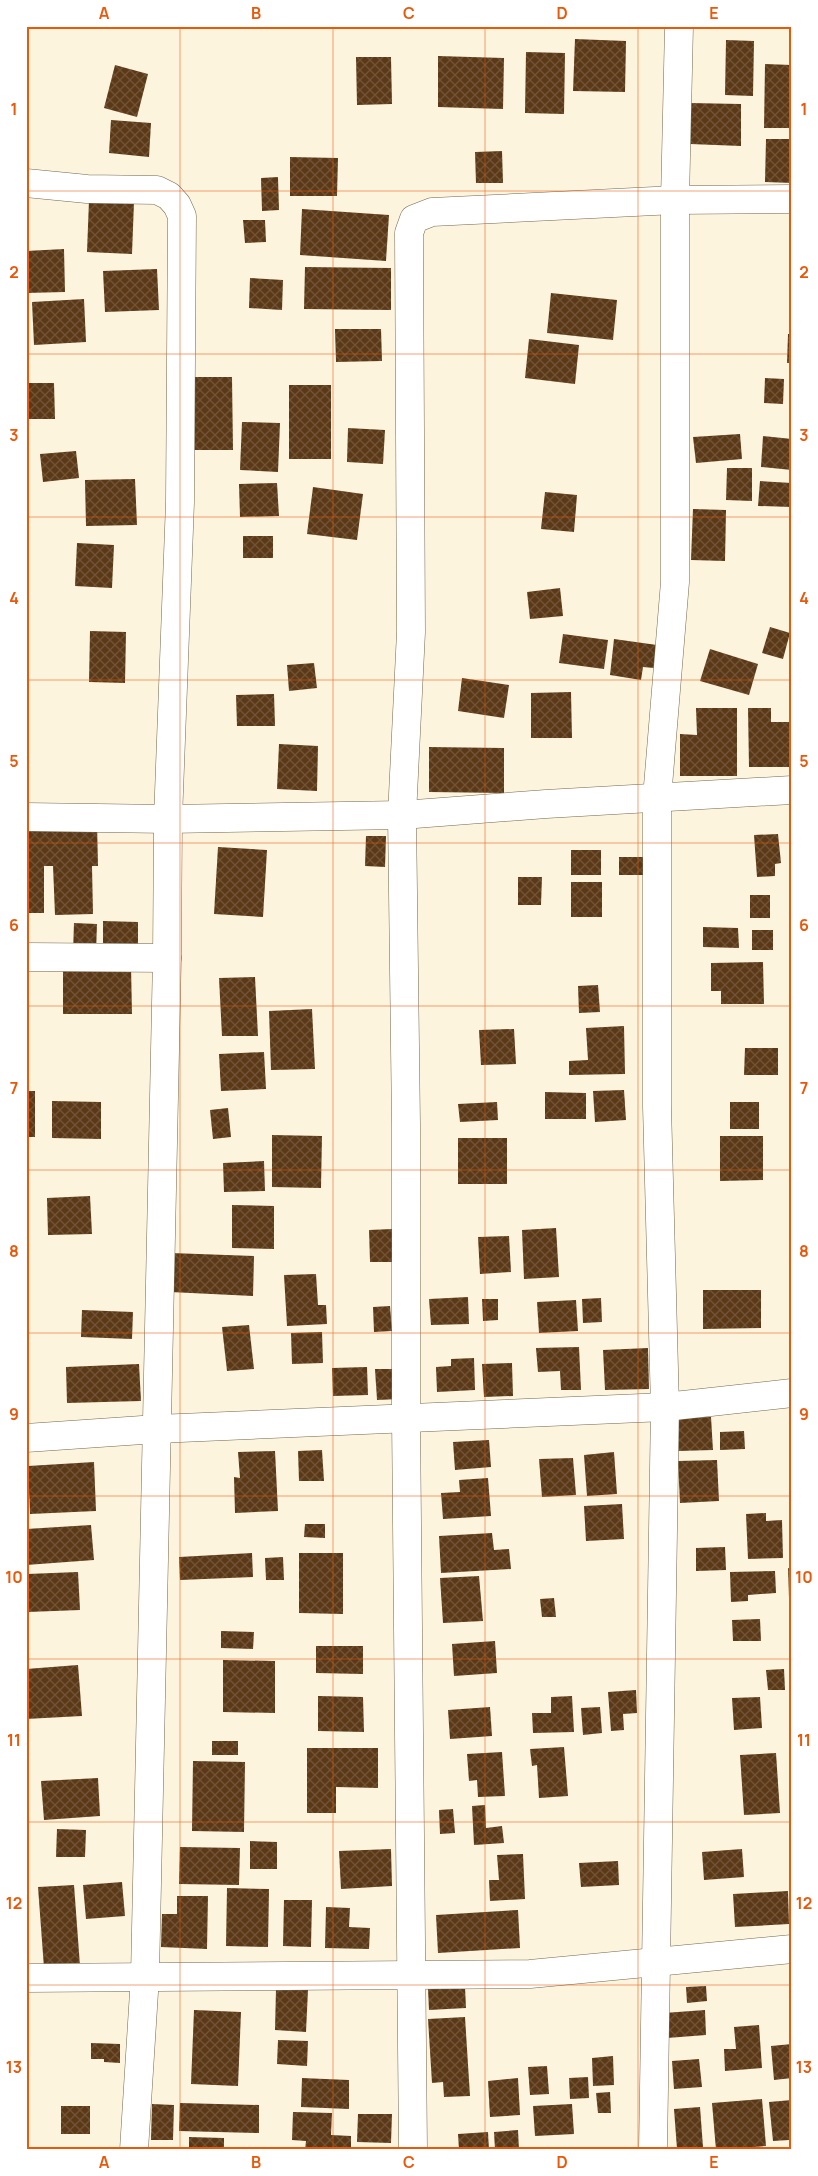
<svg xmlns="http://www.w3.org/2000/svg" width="818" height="2176" font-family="Manrope,sans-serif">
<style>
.building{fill:url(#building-cross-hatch)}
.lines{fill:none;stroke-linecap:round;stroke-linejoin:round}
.minor-casing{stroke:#72684f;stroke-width:29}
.minor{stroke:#fff;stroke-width:28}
.grid{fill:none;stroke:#e8590c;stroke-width:1;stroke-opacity:0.55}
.neatline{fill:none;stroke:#e8590c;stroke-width:2}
.grid-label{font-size:16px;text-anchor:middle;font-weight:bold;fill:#e8590c}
</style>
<defs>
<pattern id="building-cross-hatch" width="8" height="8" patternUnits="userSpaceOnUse" patternTransform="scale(1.25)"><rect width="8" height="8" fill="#5c3916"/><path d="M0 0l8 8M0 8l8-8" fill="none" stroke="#715438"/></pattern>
</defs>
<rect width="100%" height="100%" fill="#fdf4de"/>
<g class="building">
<path d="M575 39 626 41 625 92 573 91Z"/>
<path d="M726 40 754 41 753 96 725 95Z"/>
<path d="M526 52 565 53 564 114 525 113Z"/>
<path d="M438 56 504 58 503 109 438 107Z"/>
<path d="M356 57H391L392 104 357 105Z"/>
<path d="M765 64 792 65V128H764Z"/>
<path d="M115 65 148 74 137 117 104 108Z"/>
<path d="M690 103 741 104V146L690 144Z"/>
<path d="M111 120 151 123 149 157 109 153Z"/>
<path d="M766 139H792V183L765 182Z"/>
<path d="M502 151 503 183H476L475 152Z"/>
<path d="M290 157 338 158 337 196H290Z"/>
<path d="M278 177 279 210 262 211 261 178Z"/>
<path d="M89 200 134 202 132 254 87 252Z"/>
<path d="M302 209 389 215 386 261 300 255Z"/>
<path d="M243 220H265L266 242 245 243Z"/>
<path d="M64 249 65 292 26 293V251Z"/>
<path d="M305 267 391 268V310L304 309Z"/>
<path d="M157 269 159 310 105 312 103 271Z"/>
<path d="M250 278 283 280 282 310 249 308Z"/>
<path d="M551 293 617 300 613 340 547 333Z"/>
<path d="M84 299 86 342 34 345 32 302Z"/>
<path d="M790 303H792V329H789Z"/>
<path d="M335 329H381L382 361 336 362Z"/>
<path d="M788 334H792V363H787Z"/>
<path d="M529 339 579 345 575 384 525 378Z"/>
<path d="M191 377H232L233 450H191Z"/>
<path d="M765 378 784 379 783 404 764 403Z"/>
<path d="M26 383H54L55 419H27Z"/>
<rect x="289" y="385" width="42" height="74"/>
<path d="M242 422 280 423 278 472 240 470Z"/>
<path d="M348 428 385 430 383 464 347 462Z"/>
<path d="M740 434 742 459 696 463 693 437Z"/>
<path d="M763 436 792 439V470L761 467Z"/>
<path d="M76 451 79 478 43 482 40 454Z"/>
<path d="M727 468H752V501L726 500Z"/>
<path d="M135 479 137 525 86 526 85 480Z"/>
<path d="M760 481 792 483 791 507 758 506Z"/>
<path d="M277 483 279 516 240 517 239 484Z"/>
<path d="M313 487 363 494 357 540 307 534Z"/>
<path d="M545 492 577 495 574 532 541 529Z"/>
<path d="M693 509 726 510 725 561 691 560Z"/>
<rect x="243" y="536" width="30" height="22"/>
<path d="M77 543 114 545 112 588 75 586Z"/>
<path d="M560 588 563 616 530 619 527 592Z"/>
<path d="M770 627 790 633 783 659 762 653Z"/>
<path d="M90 631 126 632 125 683 89 682Z"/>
<path d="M563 634 608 640 604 669 559 663Z"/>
<path d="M614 639 657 645 654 668 643 667 641 680 610 675Z"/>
<path d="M710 649 758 664 749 695 700 681Z"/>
<path d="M314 663 317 688 289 691 287 665Z"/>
<path d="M462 678 509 685 504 718 458 711Z"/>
<path d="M571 692 572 738H531V693Z"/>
<path d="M274 694 275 726H237L236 695Z"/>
<path d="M696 708H737V776H680V734L697 735Z"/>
<path d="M748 708H771V722H792V767H749Z"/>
<path d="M279 744 318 746 317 791 277 789Z"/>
<path d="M429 747 504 748V793L429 792Z"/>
<path d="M97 823 98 866H92L93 914 55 915 53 866H44V913H26V824Z"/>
<path d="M778 834 781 863 775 864V876L757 877 754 835Z"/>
<path d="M366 836H386L385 867 365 866Z"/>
<path d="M218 847 267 850 263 917 214 914Z"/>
<rect x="571" y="850" width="30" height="25"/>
<rect x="619" y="857" width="24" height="18"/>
<path d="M518 877H542L541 905H518Z"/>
<rect x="571" y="882" width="31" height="35"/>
<rect x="750" y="895" width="20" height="23"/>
<path d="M103 921 138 922V952H103Z"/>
<path d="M74 923 97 924 96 953 73 952Z"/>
<path d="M703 927 738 928 739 948 703 947Z"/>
<rect x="752" y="930" width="21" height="20"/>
<path d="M763 962 764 1004H721V991H711V963Z"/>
<path d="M63 965 131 966 132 1014H63Z"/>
<path d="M255 977 258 1036H222L219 978Z"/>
<path d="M598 985 600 1012 579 1013 578 986Z"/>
<path d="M312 1009 315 1069 271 1070 269 1011Z"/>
<path d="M624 1026 625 1074 569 1075V1061L588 1060 586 1028Z"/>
<path d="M514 1029 516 1064 481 1065 479 1030Z"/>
<path d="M745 1048H778V1075H744Z"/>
<path d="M264 1052 266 1089 221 1091 219 1054Z"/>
<path d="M624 1090 626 1120 595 1122 593 1091Z"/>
<rect x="26" y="1091" width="9" height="46"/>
<path d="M545 1092 586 1093V1119H545Z"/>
<path d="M52 1101 101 1102V1139L52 1138Z"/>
<path d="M497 1102 498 1120 460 1122 458 1104Z"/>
<rect x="730" y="1102" width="29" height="27"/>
<path d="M228 1108 231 1137 213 1139 210 1110Z"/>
<path d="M272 1135 322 1136 321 1188 272 1187Z"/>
<path d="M720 1136H763V1180L720 1181Z"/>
<rect x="458" y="1138" width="49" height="46"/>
<path d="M264 1161 265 1191 224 1192 223 1163Z"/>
<path d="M90 1196 92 1234 48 1235 47 1198Z"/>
<path d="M232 1205 274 1206V1249L232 1248Z"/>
<path d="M556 1228 559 1277 524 1279 522 1230Z"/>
<path d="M392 1229 393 1262H370L369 1230Z"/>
<path d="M509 1236 511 1272 480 1274 478 1237Z"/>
<path d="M171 1253 254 1256 253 1296 170 1292Z"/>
<path d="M316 1274 318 1305H326L327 1324 287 1326 284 1275Z"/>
<path d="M703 1290H761V1328L703 1329Z"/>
<path d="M468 1297 469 1324 431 1325 429 1299Z"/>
<path d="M601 1298 602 1322 583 1323 582 1299Z"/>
<path d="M482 1299H498V1320L483 1321Z"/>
<path d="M576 1300 578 1331 539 1333 537 1302Z"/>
<path d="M390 1306 392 1331 374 1332 373 1307Z"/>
<path d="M82 1310 133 1312 132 1339 81 1337Z"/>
<path d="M249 1325 254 1369 227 1371 222 1327Z"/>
<path d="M322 1332 323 1363 292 1364 291 1333Z"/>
<path d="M579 1347 581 1390H561L560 1371 538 1372 536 1348Z"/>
<path d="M648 1348 649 1389 605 1390 603 1350Z"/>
<path d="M474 1358 475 1390 437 1392 436 1367 451 1366V1359Z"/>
<path d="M512 1363 513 1396 484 1397 482 1364Z"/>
<path d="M139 1364 141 1401 67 1403 66 1367Z"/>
<path d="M367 1367 368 1395 333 1396 332 1368Z"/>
<path d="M375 1369H398L400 1399 377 1400Z"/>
<path d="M711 1417 713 1450 678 1451 676 1418Z"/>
<path d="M744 1431 745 1449 720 1450V1432Z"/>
<path d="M489 1440 491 1467 455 1470 453 1442Z"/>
<path d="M322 1450 324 1481H299L298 1451Z"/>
<path d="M275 1451 278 1511 235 1513 234 1477 240 1478 238 1452Z"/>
<path d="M614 1452 617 1494 587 1496 584 1455Z"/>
<path d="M573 1458 576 1495 542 1497 539 1459Z"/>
<path d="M717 1460 719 1501 680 1503 678 1461Z"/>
<path d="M94 1462 96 1511 30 1514 28 1466Z"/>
<path d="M488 1478 491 1516 443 1519 441 1493 460 1492 459 1480Z"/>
<path d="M622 1504 624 1539 586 1541 584 1506Z"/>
<path d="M766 1513V1521L782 1520 783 1558 748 1559 746 1514Z"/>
<path d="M305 1524H325V1538L304 1537Z"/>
<path d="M91 1525 94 1560 26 1565V1529Z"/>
<path d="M492 1533 494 1550 509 1549 511 1569 441 1573 439 1536Z"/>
<path d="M725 1547 726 1570 696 1571V1548Z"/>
<path d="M252 1553 253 1577 180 1580 179 1557Z"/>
<path d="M299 1553H343V1614L299 1613Z"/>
<path d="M283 1557 284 1580H266L265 1558Z"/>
<path d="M788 1568H792V1597L789 1598Z"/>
<path d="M775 1571 776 1593 748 1595V1601L731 1602 730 1572Z"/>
<path d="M78 1572 80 1610 28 1612 27 1574Z"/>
<path d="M479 1576 483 1621 443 1623 440 1578Z"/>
<path d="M554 1598 556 1617H542L540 1599Z"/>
<path d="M760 1619 761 1641H733L732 1620Z"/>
<path d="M221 1631 254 1632 253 1649 221 1648Z"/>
<path d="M495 1641 497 1673 454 1676 452 1644Z"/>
<path d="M316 1646H363V1674L316 1673Z"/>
<path d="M223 1660 275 1661V1713L223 1712Z"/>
<path d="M78 1665 82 1716 26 1719V1669Z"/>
<path d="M784 1669 785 1690H768L766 1670Z"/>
<path d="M636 1690 637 1713 623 1714 624 1730 611 1731 608 1692Z"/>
<path d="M318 1696 363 1697 364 1732 318 1731Z"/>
<path d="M572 1696 574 1732 533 1733 532 1713H551V1697Z"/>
<path d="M760 1697 762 1728 734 1730 732 1698Z"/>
<path d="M490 1707 492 1736 450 1739 448 1710Z"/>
<path d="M600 1707 602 1733 583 1735 581 1708Z"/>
<rect x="212" y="1741" width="26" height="14"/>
<path d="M564 1747 568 1796 539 1798 537 1765 532 1766 530 1749Z"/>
<path d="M307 1748H378V1788L336 1787V1813H307Z"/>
<path d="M502 1752 505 1796 478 1797 477 1780 469 1781 467 1754Z"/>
<path d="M776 1753 780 1813 744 1815 740 1755Z"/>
<path d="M193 1761 245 1762 244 1832 192 1831Z"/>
<path d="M98 1778 100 1816 44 1820 41 1781Z"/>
<path d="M485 1805 486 1828 502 1826 504 1843 474 1845 472 1806Z"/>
<path d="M453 1809 455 1833 440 1834 439 1810Z"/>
<path d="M57 1829 86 1830 85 1857H56Z"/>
<path d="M250 1841 277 1842V1869H250Z"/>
<path d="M180 1847 240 1848 239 1885 179 1884Z"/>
<path d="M391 1849 392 1886 341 1889 339 1851Z"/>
<path d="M742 1849 744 1877 704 1880 702 1852Z"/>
<path d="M523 1854 525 1899 490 1901 489 1880H499L497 1855Z"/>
<path d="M618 1861 619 1885 581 1887 579 1863Z"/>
<path d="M122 1882 125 1916 86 1919 83 1885Z"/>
<path d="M74 1885 80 1966 44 1968 38 1887Z"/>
<path d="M227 1888 269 1889 268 1947 226 1946Z"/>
<path d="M788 1891 789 1924 735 1927 733 1894Z"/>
<path d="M177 1896H208L207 1949 161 1947 162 1914H177Z"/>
<path d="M284 1900H312L311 1947 283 1946Z"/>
<path d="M326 1907 350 1908 349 1927 370 1928 369 1949 325 1948Z"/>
<path d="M518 1910 520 1948 438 1953 436 1915Z"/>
<path d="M706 1986 707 2001 687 2003 686 1987Z"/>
<path d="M465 1987 466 2008 429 2010 428 1989Z"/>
<path d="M276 1989 308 1990 306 2032 275 2030Z"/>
<path d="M194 2010 241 2012 238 2086 191 2084Z"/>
<path d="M705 2010 706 2035 667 2038 664 2013Z"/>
<path d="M465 2017 470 2096 444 2097 443 2082 432 2083 428 2019Z"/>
<path d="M759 2025 762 2068 725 2071 724 2049H736L734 2027Z"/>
<path d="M278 2040 308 2041 307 2066 277 2064Z"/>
<path d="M91 2043 120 2044V2063L104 2062V2059H91Z"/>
<path d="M792 2044V2078L774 2080 771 2046Z"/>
<path d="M613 2056 614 2085 593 2086 592 2058Z"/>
<path d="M699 2059 702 2087 674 2089 672 2061Z"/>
<path d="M547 2066 549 2094 530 2095 528 2067Z"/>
<path d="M588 2077 589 2098 570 2099 569 2078Z"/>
<path d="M302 2078 349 2080V2109L301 2107Z"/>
<path d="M518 2078 520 2115 490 2117 488 2081Z"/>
<path d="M610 2092 611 2113H598L596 2093Z"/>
<path d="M762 2099 766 2146 716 2150 712 2103Z"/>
<path d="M792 2100V2150H790L789 2140 773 2141 769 2102Z"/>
<path d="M180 2103 259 2105V2133L179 2131Z"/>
<path d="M152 2104 174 2105 173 2140H151Z"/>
<path d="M572 2104 574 2134 535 2136 533 2106Z"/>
<rect x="61" y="2106" width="29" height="28"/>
<path d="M700 2107 703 2147 677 2149 674 2109Z"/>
<path d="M293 2112 332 2113 331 2135 351 2136V2150H305L306 2141 292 2140Z"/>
<path d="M358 2114H392L391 2143 357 2142Z"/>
<path d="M518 2130 519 2150H495L494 2132Z"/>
<path d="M488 2132 489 2150H459L458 2134Z"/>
<path d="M189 2137 224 2138V2150H189Z"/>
</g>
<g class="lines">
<g class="minor-casing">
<g id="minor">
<path d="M26 183 87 189 157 190 169 196 177 205 182 216 180 502 168 819 167 958 145 1976 134 2150"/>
<path d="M26 817 168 819 402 815 546 804 792 790"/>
<path d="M26 957 167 958"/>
<path d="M26 1438 157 1429 665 1407 792 1393"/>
<path d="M26 1978 530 1974 792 1949"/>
<path d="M413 2150 406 1418V1124L402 815 411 632 409 233 414 219 432 212 675 200 792 199"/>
<path d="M653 2150 665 1407 657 1106V798L675 582V200L679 26"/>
</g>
</g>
<use href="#minor" class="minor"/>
</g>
<path class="grid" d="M180 26V2150M333 26V2150M485 26V2150M638 26V2150M26 191H792M26 354H792M26 517H792M26 680H792M26 843H792M26 1006H792M26 1170H792M26 1333H792M26 1496H792M26 1659H792M26 1822H792M26 1985H792"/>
<rect width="818" height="2176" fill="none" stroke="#ffffff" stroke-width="55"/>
<rect x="28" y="28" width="762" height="2120" class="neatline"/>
<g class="grid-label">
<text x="104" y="19">A</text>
<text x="256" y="19">B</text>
<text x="409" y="19">C</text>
<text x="562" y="19">D</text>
<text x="714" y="19">E</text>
<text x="14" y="115">1</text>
<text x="804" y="115">1</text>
<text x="14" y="278">2</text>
<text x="804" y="278">2</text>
<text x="14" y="441">3</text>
<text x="804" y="441">3</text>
<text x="14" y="604">4</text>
<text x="804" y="604">4</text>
<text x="14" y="767">5</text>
<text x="804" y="767">5</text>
<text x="14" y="931">6</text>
<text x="804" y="931">6</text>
<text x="14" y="1094">7</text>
<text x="804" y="1094">7</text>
<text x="14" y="1257">8</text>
<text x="804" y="1257">8</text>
<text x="14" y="1420">9</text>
<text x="804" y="1420">9</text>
<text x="14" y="1583">10</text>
<text x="804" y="1583">10</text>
<text x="14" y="1746">11</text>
<text x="804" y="1746">11</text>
<text x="14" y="1909">12</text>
<text x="804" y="1909">12</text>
<text x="14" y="2073">13</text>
<text x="804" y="2073">13</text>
<text x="104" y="2168">A</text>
<text x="256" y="2168">B</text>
<text x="409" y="2168">C</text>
<text x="562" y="2168">D</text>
<text x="714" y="2168">E</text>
</g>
</svg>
